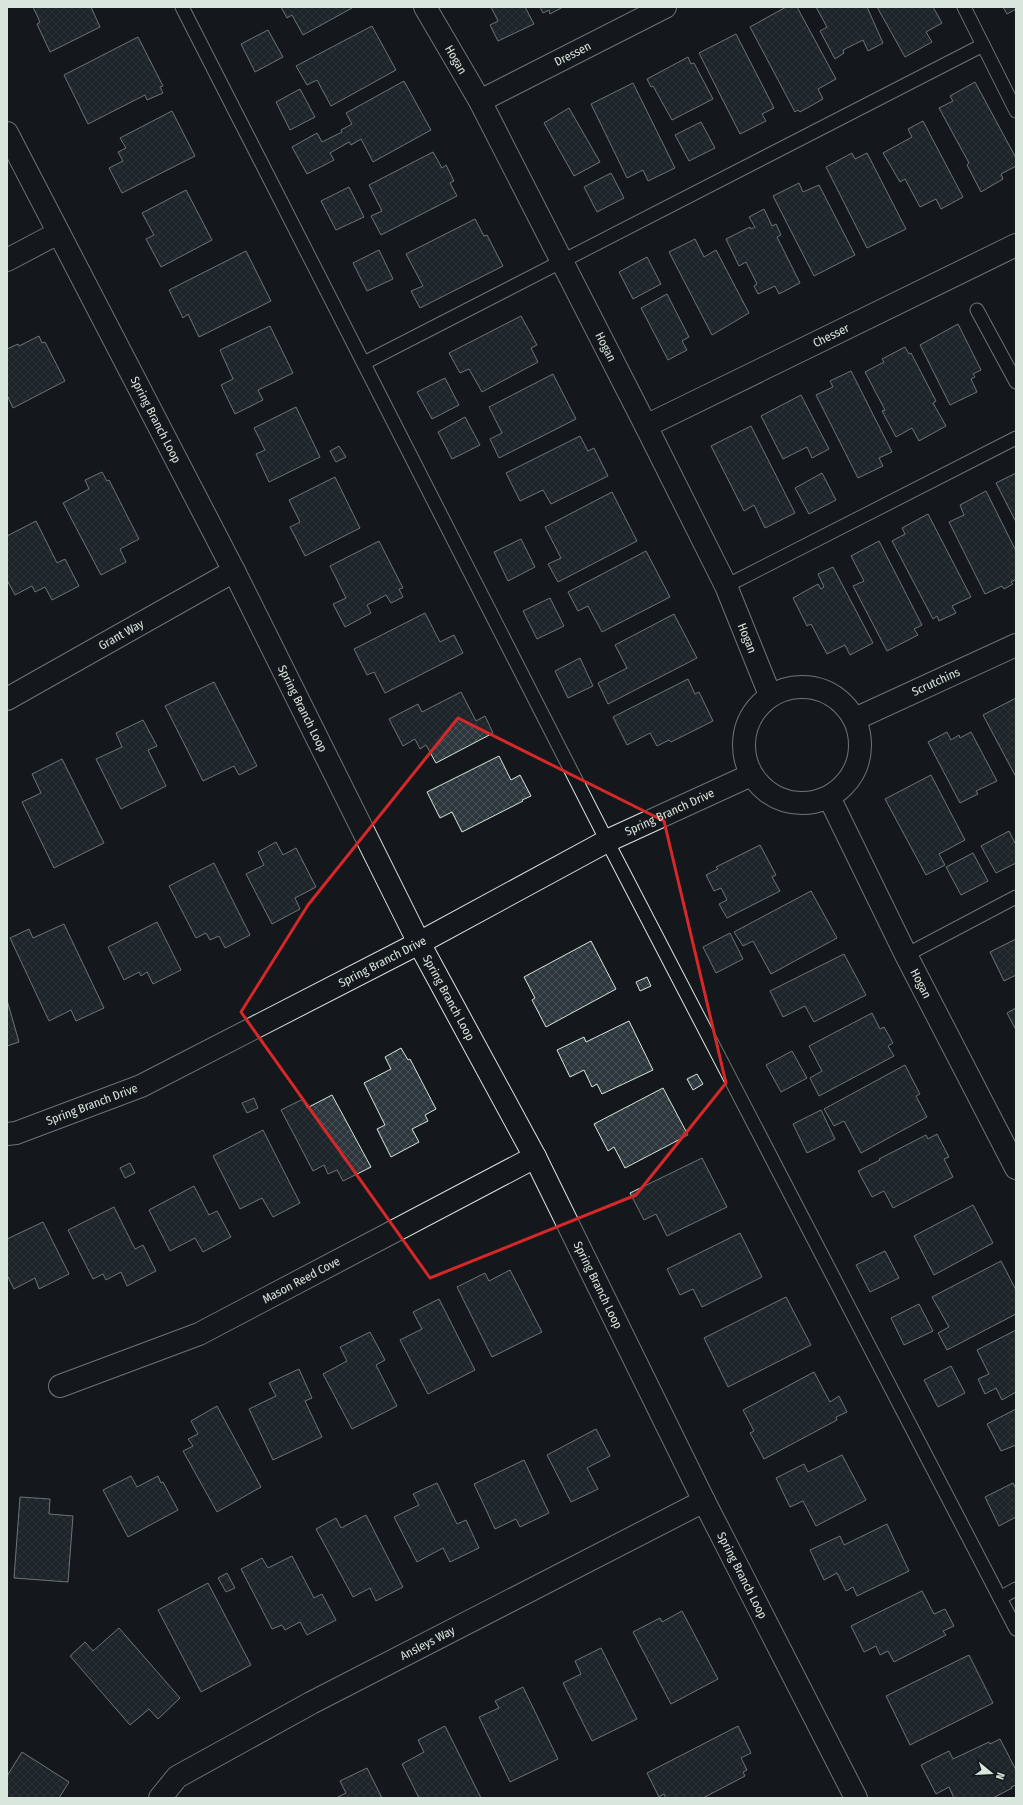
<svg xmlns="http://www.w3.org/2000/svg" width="1023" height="1805" font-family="'Fira Sans Condensed',sans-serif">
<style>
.building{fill:url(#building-cross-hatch);stroke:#d8e6dc}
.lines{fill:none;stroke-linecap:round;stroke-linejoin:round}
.lane-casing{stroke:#d8e6dc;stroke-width:15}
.street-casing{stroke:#d8e6dc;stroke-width:24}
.secondary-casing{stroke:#d8e6dc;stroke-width:24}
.lane{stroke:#14181c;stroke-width:13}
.street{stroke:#14181c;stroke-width:22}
.secondary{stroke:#14181c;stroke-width:22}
.marked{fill:none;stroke:#d62828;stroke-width:3;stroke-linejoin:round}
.labels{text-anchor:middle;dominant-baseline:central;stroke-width:3;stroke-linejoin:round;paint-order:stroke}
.street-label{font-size:12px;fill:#d8e6dc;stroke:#14181c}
</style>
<defs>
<pattern id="building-cross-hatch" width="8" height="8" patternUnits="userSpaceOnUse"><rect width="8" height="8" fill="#2c363c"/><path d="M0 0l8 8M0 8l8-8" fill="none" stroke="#4a5358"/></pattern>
</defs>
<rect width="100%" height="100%" fill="#14181c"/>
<g class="building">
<path d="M33 7H91L100 27 50 52 37 24 40 22Z"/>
<path d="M281 7H351L352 8 303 35 292 15 287 18Z"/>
<path d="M491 7H525L534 24 498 41 490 25 498 21Z"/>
<path d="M540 7H563L550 14 549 10 543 13Z"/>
<path d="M786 7H797L836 79 818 89 823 99 800 112 798 110 795 112 750 27Z"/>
<path d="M816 7H867L883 43 868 51 863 40 843 50 844 53 835 59 820 31 827 27Z"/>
<path d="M877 7H933L942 23 926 32 932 42 905 57Z"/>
<path d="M1003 7H1016V9L1007 14Z"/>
<path d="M372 26 396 70 331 106 317 80 307 85 296 66Z"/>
<path d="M268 30 283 57 255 72 241 44Z"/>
<path d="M736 34 774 108 762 114 766 121 740 134 699 53Z"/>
<path d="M138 37 163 86 160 87 163 93 147 100 145 95 88 124 64 75Z"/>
<path d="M688 57 691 64 694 63 713 99 672 120 653 86 651 87 647 79Z"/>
<path d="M404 81 431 130 373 162 361 139 351 145 349 142 330 153 334 160 307 174 292 147 317 133 322 142 342 132 341 130 352 124 346 113Z"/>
<path d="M975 82 1016 158V166L1001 174 1003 179 981 192 967 165 969 163 939 108 953 101 950 96Z"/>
<path d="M633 83 675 168 648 181 643 170 627 178 591 104Z"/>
<path d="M300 89 315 117 290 130 276 102Z"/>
<path d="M569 108 600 162 574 176 544 123Z"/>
<path d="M172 111 195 156 122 193 109 168 123 161 118 152 126 148 120 138Z"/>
<path d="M923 121 963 197 941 209 936 199 920 207 905 179 900 182 883 153 912 137 908 129Z"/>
<path d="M701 122 715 148 689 161 675 135Z"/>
<path d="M433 152 442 168 446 165 454 181 450 183 457 196 381 235 371 216 382 211 369 185Z"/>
<path d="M852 153 855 159 867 153 906 229 867 248 826 167Z"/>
<path d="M611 173 624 198 597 212 584 187Z"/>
<path d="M799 183 803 192 819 185 855 255 814 276 773 196Z"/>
<path d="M349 187 364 217 336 230 321 201Z"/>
<path d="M186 190 212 240 161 267 146 239 154 235 142 213Z"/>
<path d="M764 209 772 226 776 224 781 235 777 237 800 283 779 294 775 286 758 294 754 286 757 284 746 262 739 266 726 239 750 227 751 229 755 227 749 217Z"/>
<path d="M475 219 484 236 487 235 503 266 420 308 411 291 423 286 406 254Z"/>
<path d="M695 239 704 257 716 250 749 313 712 335 669 252Z"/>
<path d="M379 250 393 279 367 291 353 263Z"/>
<path d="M246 251 271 301 199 337 188 314 183 318 169 290Z"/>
<path d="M647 257 661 284 633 299 619 272Z"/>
<path d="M667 294 689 337 682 341 687 350 668 360 641 308Z"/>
<path d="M521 316 537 345 531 348 538 362 482 392 469 369 460 373 449 353Z"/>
<path d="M958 324 981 370 973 374 975 377 971 379 977 392 950 405 920 345Z"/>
<path d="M270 326 293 373 258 390 263 400 235 414 221 385 233 379 220 350Z"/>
<path d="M39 336 42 343 45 342 65 381 13 408 7 395V349L18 344 19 346Z"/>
<path d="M905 347 909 354 911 353 936 401 933 403 946 426 919 441 912 428 896 437 882 411 885 410 865 372 884 362 882 359Z"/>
<path d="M851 371 892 452 879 458 883 466 858 478 816 395 833 387 830 381Z"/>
<path d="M553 374 576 419 499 458 490 439 502 433 489 407Z"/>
<path d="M445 378 459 405 432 419 417 392Z"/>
<path d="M801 395 829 449 812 458 807 447 783 459 761 416Z"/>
<path d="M296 407 320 457 269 482 256 454 265 450 254 428Z"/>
<path d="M465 417 480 445 452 459 438 432Z"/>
<path d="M751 426 795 513 765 528 754 505 744 511 711 446Z"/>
<path d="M580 436 588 451 594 448 608 476 551 504 543 490 520 501 506 473Z"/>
<path d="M339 446 346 457 336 462 330 451Z"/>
<path d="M102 472 107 481 109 480 139 539 120 549 126 562 101 575 63 503 89 489 85 480Z"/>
<path d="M822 473 836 500 809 514 795 488Z"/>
<path d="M1016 473V522L996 483Z"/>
<path d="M335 477 360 528 305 556 290 527 300 522 289 500Z"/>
<path d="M986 491 1016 551V579L1011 582 1013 584 1004 589 1002 586 985 594 949 522 964 515 960 505Z"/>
<path d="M612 492 637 541 558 582 548 564 561 558 545 527Z"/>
<path d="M928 514 971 597 952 606 956 613 939 621 937 616 933 619 892 541 905 534 902 528Z"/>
<path d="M36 521 57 563 65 559 79 586 52 600 45 587 35 592 32 586 15 595 7 580V536Z"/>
<path d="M521 539 535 567 508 581 494 552Z"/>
<path d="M379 541 403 588 399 589 403 597 391 603 386 595 377 600 367 605 371 613 345 627 333 604 346 598 330 566Z"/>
<path d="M879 541 922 625 914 629 918 635 887 651 853 586 864 581 851 556Z"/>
<path d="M646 551 670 597 602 632 588 606 578 611 568 592Z"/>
<path d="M833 567 873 643 850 655 845 645 827 654 811 624 807 626 793 598 818 584 821 589 824 587 818 574Z"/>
<path d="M550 598 564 626 537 639 523 611Z"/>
<path d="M425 613 440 642 454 635 463 653 385 693 374 672 367 675 354 649Z"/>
<path d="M674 614 697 658 608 704 598 683 627 668 615 645Z"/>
<path d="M580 658 593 686 568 698 555 671Z"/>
<path d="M688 679 695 694 699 692 713 721 671 742 669 740 657 746 650 733 627 745 613 717Z"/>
<path d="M214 682 257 766 239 775 234 766 203 781 165 706Z"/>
<path d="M461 692 476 721 485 716 493 733 436 763 426 745 420 749 415 739 403 746 389 719 418 704 422 712Z"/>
<path d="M1016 698V777L983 715Z"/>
<path d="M143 720 157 746 148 750 166 786 121 809 96 759 122 747 116 733Z"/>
<path d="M947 732 951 740 959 735 960 738 971 732 997 781 976 791 978 794 960 803 928 742Z"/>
<path d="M499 756 511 780 520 775 531 796 522 800 523 801 462 832 452 812 440 818 427 792Z"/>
<path d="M62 759 104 843 54 868 22 802 41 793 32 774Z"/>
<path d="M931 775 965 840 939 854 945 865 926 875 885 799Z"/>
<path d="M1009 831 1016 845V863L996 873 981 846Z"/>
<path d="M276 842 283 855 296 848 316 887 295 898 300 909 272 924 246 874 264 865 258 852Z"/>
<path d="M760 845 776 875 772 877 780 891 727 918 719 904 727 900 721 888 714 891 706 875 718 869 716 867Z"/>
<path d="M973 853 988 881 961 895 946 867Z"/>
<path d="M214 863 250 935 225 948 219 936 210 940 206 933 196 938 169 886Z"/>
<path d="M811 891 837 938 771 974 753 941 743 946 734 932Z"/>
<path d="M157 922 181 970 153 984 147 972 141 976 139 972 124 980 108 947Z"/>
<path d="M64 924 104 1008 76 1021 71 1010 49 1021 10 938 29 929 33 938Z"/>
<path d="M730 933 743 959 716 973 703 947Z"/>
<path d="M1016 939V975L1004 981 990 952Z"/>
<path d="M591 941 616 989 546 1027 532 1000 535 998 524 977Z"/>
<path d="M844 954 866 995 814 1022 805 1006 783 1017 770 991Z"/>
<path d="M647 977 651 986 640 991 636 982Z"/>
<path d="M7 1000 19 1042 7 1046Z"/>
<path d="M1016 1008V1030L1007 1013Z"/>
<path d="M872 1013 880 1029 884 1027 893 1043 888 1046 894 1056 819 1096 810 1078 822 1071 809 1046Z"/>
<path d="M629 1021 653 1070 602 1094 597 1084 592 1087 584 1070 570 1077 557 1050 584 1037 586 1042Z"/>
<path d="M401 1048 408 1060 410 1059 436 1109 425 1115 428 1121 412 1129 419 1142 391 1157 377 1129 385 1125 364 1083 391 1069 385 1057Z"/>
<path d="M792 1051 807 1078 781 1092 766 1065Z"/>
<path d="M905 1065 920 1094 916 1096 927 1117 861 1153 844 1121 834 1126 824 1109Z"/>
<path d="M697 1074 703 1084 693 1090 687 1079Z"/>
<path d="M663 1088 688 1135 625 1168 614 1147 608 1151 594 1124Z"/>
<path d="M332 1095 371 1167 343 1181 337 1170 328 1174 324 1165 313 1171 281 1110 303 1099 307 1108Z"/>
<path d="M254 1098 258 1108 247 1113 242 1103Z"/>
<path d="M821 1110 835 1139 807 1153 793 1124Z"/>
<path d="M263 1130 300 1203 273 1217 262 1198 240 1209 213 1156Z"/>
<path d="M937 1134 949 1157 944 1159 953 1177 893 1208 884 1191 872 1197 858 1171 880 1160 879 1159 926 1135 928 1139Z"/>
<path d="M702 1158 727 1207 667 1236 656 1214 644 1220 630 1193Z"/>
<path d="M130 1163 135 1173 125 1178 120 1168Z"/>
<path d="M194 1186 209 1215 217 1211 231 1237 203 1252 195 1238 170 1251 149 1210Z"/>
<path d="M973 1205 993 1243 934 1275 914 1236Z"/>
<path d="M114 1207 135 1249 143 1245 156 1271 127 1286 121 1272 106 1280 103 1274 93 1279 68 1230Z"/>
<path d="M43 1222 69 1274 39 1289 35 1278 14 1289 7 1275V1239Z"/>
<path d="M740 1233 762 1277 702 1307 693 1289 680 1295 667 1269Z"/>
<path d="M885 1251 899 1278 870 1292 856 1265Z"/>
<path d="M1001 1261 1016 1290V1314L947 1350 938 1333 949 1327 932 1297Z"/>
<path d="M510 1270 542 1332 492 1357 457 1287 485 1273 489 1281Z"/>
<path d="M786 1297 811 1345 728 1387 704 1338Z"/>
<path d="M439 1299 475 1370 428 1394 400 1340 422 1329 413 1312Z"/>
<path d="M919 1304 933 1331 904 1345 891 1318Z"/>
<path d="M1016 1330V1392L1002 1400 996 1388 985 1394 978 1379 989 1374 977 1350Z"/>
<path d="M370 1332 385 1360 376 1365 397 1406 352 1429 323 1374 347 1361 340 1347Z"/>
<path d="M951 1366 965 1393 938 1407 924 1380Z"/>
<path d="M299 1369 312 1398 305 1401 322 1437 273 1460 249 1409 276 1396 269 1383Z"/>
<path d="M814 1372 830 1402 839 1396 847 1412 836 1417 837 1420 764 1459 750 1433 754 1431 743 1410Z"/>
<path d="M217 1406 261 1487 217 1512 183 1451 193 1446 188 1439 198 1434 191 1421Z"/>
<path d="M1016 1409V1445L1001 1451 987 1424Z"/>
<path d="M596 1429 610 1456 587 1468 598 1489 571 1502 547 1455Z"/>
<path d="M842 1455 866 1500 816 1526 803 1501 790 1507 776 1478 804 1464 808 1472Z"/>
<path d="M524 1460 549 1513 520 1527 516 1519 495 1529 474 1484Z"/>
<path d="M131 1476 137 1487 158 1476 161 1483 163 1482 178 1510 128 1537 103 1490Z"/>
<path d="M437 1483 457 1524 466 1520 479 1548 450 1562 443 1548 417 1562 394 1517 419 1505 413 1494Z"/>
<path d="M1013 1483 1016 1489V1517L999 1526 985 1497Z"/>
<path d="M20 1497 50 1499 49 1514 73 1516 68 1582 14 1578Z"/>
<path d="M366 1515 403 1587 376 1601 370 1588 353 1597 316 1529 336 1518 341 1528Z"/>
<path d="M887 1524 909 1571 857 1596 853 1587 846 1591 837 1573 824 1580 810 1550 840 1536 844 1545Z"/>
<path d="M292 1556 314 1598 322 1594 336 1620 307 1635 300 1622 285 1630 282 1625 272 1629 241 1569 262 1558 268 1568Z"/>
<path d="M227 1573 235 1588 226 1592 218 1578Z"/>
<path d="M208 1583 251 1665 201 1692 158 1610Z"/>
<path d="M922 1591 934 1614 945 1609 954 1626 943 1631 946 1635 894 1662 888 1651 880 1655 876 1646 864 1652 851 1626Z"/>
<path d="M682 1611 718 1679 671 1704 633 1632 660 1618 662 1622Z"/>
<path d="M119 1628 180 1698 158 1719 149 1709 130 1725 70 1656 85 1642 93 1651Z"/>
<path d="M601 1648 637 1719 592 1741 563 1683 581 1674 575 1661Z"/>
<path d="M969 1655 993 1703 910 1745 886 1696Z"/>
<path d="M523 1687 558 1759 510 1782 479 1717 499 1708 495 1701Z"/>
<path d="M445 1726 481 1798H419L402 1764 424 1752 418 1740Z"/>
<path d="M738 1726 751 1753 741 1758 747 1770 743 1772 745 1776 703 1798H666L664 1794 659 1797 647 1773Z"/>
<path d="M1000 1739 1016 1770V1785L1011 1787 1012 1788 993 1798H954L949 1787 936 1794 921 1765 949 1751 953 1759 989 1742 990 1744Z"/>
<path d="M22 1752 69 1782 59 1798H7V1776Z"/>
<path d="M367 1768 382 1798H336L346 1793 340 1781Z"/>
</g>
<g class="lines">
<g class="lane-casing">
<g id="lane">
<path d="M182 7 607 841 1016 1629"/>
<path d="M964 7 1016 111"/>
<path d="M977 310 1016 382"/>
<path d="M364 363 983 45"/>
<path d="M726 586 1016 438"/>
<path d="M906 955 1016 897"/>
<path d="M1000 1598 1016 1589"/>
</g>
</g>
<g class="street-casing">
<g id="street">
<path id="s1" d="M425 7 480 101 646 426 726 586 770 695"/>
<path id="s2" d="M480 101 665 7"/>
<path id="s3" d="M7 133 234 571 419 943 535 1157 704 1501 856 1798"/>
<path d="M7 260 58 233"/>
<path id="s4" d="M646 426 1016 245"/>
<path id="s5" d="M7 699 234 571"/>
<path id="s6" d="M829 797 906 955 1016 1168"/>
<path id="s7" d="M60 1386 199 1334 535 1157"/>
<path id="s8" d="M160 1798 177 1777 311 1703 704 1501"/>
</g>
</g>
<g class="secondary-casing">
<g id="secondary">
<circle cx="802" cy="745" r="58"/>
<path id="s9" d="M855 719 1016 645"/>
<path id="s10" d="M7 1134 16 1133 141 1086 419 943 607 841 751 775"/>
</g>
</g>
<use href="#lane" class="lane"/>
<use href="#street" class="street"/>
<use href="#secondary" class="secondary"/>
</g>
<path d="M0 0H1023V1805H0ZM458 718 664 821 726 1083 636 1195 430 1278 241 1012 308 905Z" fill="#14181c" fill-opacity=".55" fill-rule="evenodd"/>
<path class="marked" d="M458 718 664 821 726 1083 636 1195 430 1278 241 1012 308 905Z"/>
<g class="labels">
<g class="street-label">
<text stroke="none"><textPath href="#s2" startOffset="104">Dressen</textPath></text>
<text stroke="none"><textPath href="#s1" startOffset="61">Hogan</textPath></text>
<text stroke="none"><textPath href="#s4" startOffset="206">Chesser</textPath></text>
<text stroke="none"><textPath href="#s1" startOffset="385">Hogan</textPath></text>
<text stroke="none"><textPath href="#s3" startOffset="323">Spring Branch Loop</textPath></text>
<text stroke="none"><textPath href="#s5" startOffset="131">Grant Way</textPath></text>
<text stroke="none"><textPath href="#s1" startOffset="709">Hogan</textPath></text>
<text stroke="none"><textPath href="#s9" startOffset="89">Scrutchins</textPath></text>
<text stroke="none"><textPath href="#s3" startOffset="647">Spring Branch Loop</textPath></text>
<text stroke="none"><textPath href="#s10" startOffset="738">Spring Branch Drive</textPath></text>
<text stroke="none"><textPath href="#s10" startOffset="414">Spring Branch Drive</textPath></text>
<text stroke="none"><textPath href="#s6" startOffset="208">Hogan</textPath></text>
<text stroke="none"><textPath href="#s3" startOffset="971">Spring Branch Loop</textPath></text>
<text stroke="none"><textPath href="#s10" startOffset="90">Spring Branch Drive</textPath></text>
<text stroke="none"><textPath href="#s7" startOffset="264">Mason Reed Cove</textPath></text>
<text stroke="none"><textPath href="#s3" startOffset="1295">Spring Branch Loop</textPath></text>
<text stroke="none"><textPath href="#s3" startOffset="1619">Spring Branch Loop</textPath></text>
<text stroke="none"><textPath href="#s8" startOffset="311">Ansleys Way</textPath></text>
</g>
</g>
<rect width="1023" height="1805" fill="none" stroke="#d8e6dc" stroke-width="16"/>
<g transform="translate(991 1773) rotate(108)" stroke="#14181c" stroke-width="3" paint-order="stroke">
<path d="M0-3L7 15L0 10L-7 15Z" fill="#d8e6dc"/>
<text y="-6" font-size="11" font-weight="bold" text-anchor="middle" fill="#d8e6dc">N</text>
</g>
</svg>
